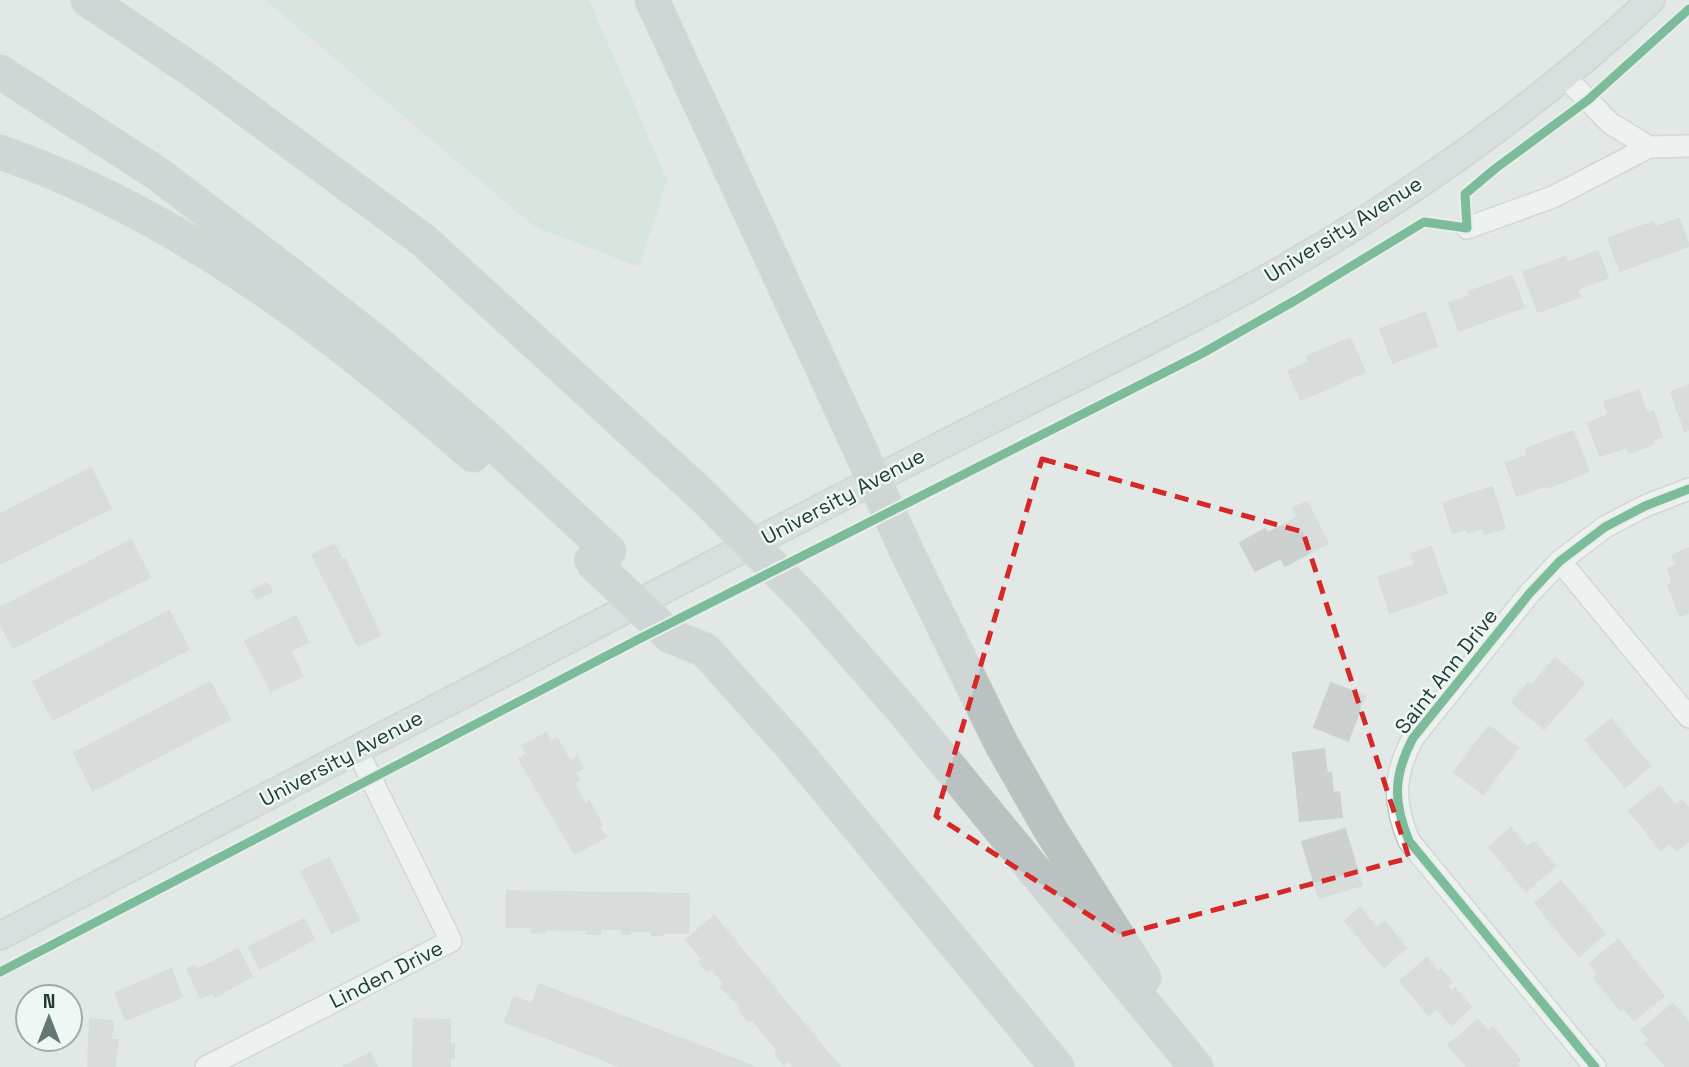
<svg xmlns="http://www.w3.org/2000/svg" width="1689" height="1067" font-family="'Space Grotesk',sans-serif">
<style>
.green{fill:#c9e2d5}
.building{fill:#ccd1d0;stroke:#cad1cf;stroke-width:2}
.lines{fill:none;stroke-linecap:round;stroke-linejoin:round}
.minor-casing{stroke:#bec5c3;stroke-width:24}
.major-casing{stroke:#bbc5c3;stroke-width:30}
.highway-casing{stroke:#bbc5c3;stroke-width:35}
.minor{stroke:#fafcfb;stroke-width:21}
.major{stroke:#ccd5d4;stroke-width:26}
.highway{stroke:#b9c2c1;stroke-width:32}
.highway-bridge-casing{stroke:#bbc5c3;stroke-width:35;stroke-linecap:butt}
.highway-bridge{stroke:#b9c2c1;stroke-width:32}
.cycleway-casing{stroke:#eff7f4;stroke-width:13}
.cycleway{stroke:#00873e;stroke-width:9}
.marked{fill:none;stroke:#d62828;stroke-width:5;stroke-dasharray:14 9;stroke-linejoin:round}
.labels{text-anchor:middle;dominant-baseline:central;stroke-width:5;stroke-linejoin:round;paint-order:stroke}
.street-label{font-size:21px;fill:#1f3b38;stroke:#eff7f4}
</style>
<rect width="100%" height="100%" fill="#e1e8e6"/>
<path class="green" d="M265 0H589L667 180 639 267 534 226Z"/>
<g class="building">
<path d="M1679 219 1689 246 1620 271 1608 238 1653 222 1655 227Z"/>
<path d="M1598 251 1608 278 1577 289 1580 297 1538 312 1523 272 1565 257 1567 263Z"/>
<path d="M1512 276 1524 307 1459 331 1449 303 1470 296 1468 292Z"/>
<path d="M1425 312 1437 346 1393 363 1380 329Z"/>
<path d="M1350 338 1365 372 1301 400 1288 371 1309 362 1307 356Z"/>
<path d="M1689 385V429L1685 431 1671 392Z"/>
<path d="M1639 390 1647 413 1653 411 1662 437 1652 440 1654 444 1629 453 1627 447 1600 456 1588 423 1609 415 1604 402Z"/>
<path d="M1573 431 1589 471 1548 488 1547 485 1517 496 1506 463 1528 455 1526 449Z"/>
<path d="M91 468 111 508 0 564V514Z"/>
<path d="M1492 487 1505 528 1484 534 1483 528 1468 533 1467 528 1453 533 1443 503Z"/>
<path d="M1307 502 1328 543 1285 566 1281 558 1255 571 1240 543 1265 529 1268 533 1298 517 1293 508Z"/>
<path d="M131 540 150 577 13 648 0 623V608Z"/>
<path d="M334 544 342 560 345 559 380 635 358 646 312 555Z"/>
<path d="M1431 547 1447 593 1390 613 1378 577 1415 565 1411 554Z"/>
<path d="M1689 548V613L1680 616 1668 585 1673 583 1668 569 1676 565 1672 555Z"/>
<path d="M267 583 272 591 257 599 252 591Z"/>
<path d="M169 611 189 649 53 720 33 682Z"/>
<path d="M296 616 308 642 290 651 303 676 271 691 245 641Z"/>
<path d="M1555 658 1584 683 1544 729 1512 702 1528 683 1531 686Z"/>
<path d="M210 682 230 719 93 791 74 753Z"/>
<path d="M1331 683 1365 696 1348 741 1314 727Z"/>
<path d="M1611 719 1650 766 1625 787 1586 740Z"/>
<path d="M1489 726 1518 748 1483 794 1454 772Z"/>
<path d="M546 733 550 742 557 738 570 761 577 757 583 768 575 773 579 780 574 783 585 804 589 801 602 825 599 827 606 837 575 854 519 759 527 754 522 746Z"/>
<path d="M1324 749 1327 774 1331 773 1333 793 1339 792 1342 817 1300 821 1293 753Z"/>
<path d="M1660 786 1675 805 1682 800 1689 809V841L1677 851 1670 843 1661 850 1629 811Z"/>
<path d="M1511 828 1527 847 1534 842 1555 866 1526 891 1489 847Z"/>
<path d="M1345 829 1362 885 1319 898 1302 842Z"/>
<path d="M329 858 359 920 332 933 301 871Z"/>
<path d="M1561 881 1605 934 1579 956 1535 903Z"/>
<path d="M507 891 689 894 688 933H663V935H652V931H630V934H622V929H600V934H587V930L544 929V933L532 932V927H506Z"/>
<path d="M1360 908 1377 928 1385 922 1406 948 1384 967 1345 921Z"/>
<path d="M714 916 840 1067H794L789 1060 784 1065 775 1054 778 1051 752 1019 749 1022 739 1010 742 1008 721 987 725 984 711 968 707 971 699 962 702 959 686 940Z"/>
<path d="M304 919 314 939 260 969 249 947Z"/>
<path d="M1618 940 1664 996 1634 1020 1624 1009 1621 1011 1594 978 1598 974 1590 964Z"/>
<path d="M238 949 252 976 215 997 212 993 201 998 187 969 194 966 197 970Z"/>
<path d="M1427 958 1438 972 1441 969 1452 982 1447 986 1451 991 1455 988 1471 1007 1451 1025 1437 1008 1429 1015 1400 981Z"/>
<path d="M171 969 182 997 126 1020 115 993Z"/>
<path d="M539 984 755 1067H622L505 1022 514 997 532 1004Z"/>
<path d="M1673 1004 1689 1023V1067H1666L1646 1043 1650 1040 1641 1030Z"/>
<path d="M90 1019 113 1021 111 1040H118L115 1067H88Z"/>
<path d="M414 1019 450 1020V1044H454V1058H450V1067H413Z"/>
<path d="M1478 1020 1488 1031 1493 1027 1520 1060 1516 1064 1519 1067H1467L1448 1045Z"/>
<path d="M370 1053 377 1067H343Z"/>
</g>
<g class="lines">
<g class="minor-casing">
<g id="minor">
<path d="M1565 77 1610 123 1649 147 1689 146"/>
<path d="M1467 228 1553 197 1649 147"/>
<path d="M1560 561 1689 717"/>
<path d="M206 1067 451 941 357 750"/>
<path d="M1595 1067 1409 841C1393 802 1393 776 1413 738L1529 594 1560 561 1605 527 1645 506 1689 489"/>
</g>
</g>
<g class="major-casing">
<path id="major" d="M0 936C302 778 605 620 907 463 1014 407 1124 355 1231 298 1380 218 1528 116 1651 0"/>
</g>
<g class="highway-casing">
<g id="highway">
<path d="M88 0 198 74 423 240 702 495"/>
<path d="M652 0 846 419"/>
<path d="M0 72 158 174 292 276 376 342 485 436 609 551"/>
<path d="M0 152C180 215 331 331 473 455"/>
<path d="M906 550 1002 745 1050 829 1144 978"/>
<path d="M807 601 900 707 1196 1067"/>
<path d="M705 650 793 748 1057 1067"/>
</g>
</g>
<use href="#minor" class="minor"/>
<use href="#major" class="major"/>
<use href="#highway" class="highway"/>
<g class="highway-bridge-casing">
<g id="highway-bridge">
<path d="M846 419 906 550"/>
<path d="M702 495 807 601"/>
<path d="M590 560 670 636 705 650"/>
</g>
</g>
<use href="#highway-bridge" class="highway-bridge"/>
<g class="cycleway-casing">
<g id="cycleway">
<path d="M0 972 639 639 1201 354 1296 300 1424 222 1467 228 1465 194 1496 168 1588 100 1689 9"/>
<path d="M1595 1067 1409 841C1393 802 1393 776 1413 738L1529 594 1560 561 1605 527 1645 506 1689 489"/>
</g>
</g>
<use href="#cycleway" class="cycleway"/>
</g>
<path d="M0 0H1689V1067H0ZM1042 459 1303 532 1409 858 1120 935 936 816Z" fill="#e1e8e6" fill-opacity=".55" fill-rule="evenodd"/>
<path class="marked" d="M1042 459 1303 532 1409 858 1120 935 936 816Z"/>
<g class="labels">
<g class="street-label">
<text transform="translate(1343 229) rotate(-32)">University Avenue</text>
<text transform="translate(843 496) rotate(-28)">University Avenue</text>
<text transform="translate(1446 671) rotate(-52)">Saint Ann Drive</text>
<text transform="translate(341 758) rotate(-28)">University Avenue</text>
<text transform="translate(386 974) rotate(-27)">Linden Drive</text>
</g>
</g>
<g transform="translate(49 1018)"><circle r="33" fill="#eff7f4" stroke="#9caca9" stroke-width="2"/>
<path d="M0-5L12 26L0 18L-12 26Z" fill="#637875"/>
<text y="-10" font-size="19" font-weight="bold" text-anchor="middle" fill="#1f3b38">N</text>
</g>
</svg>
